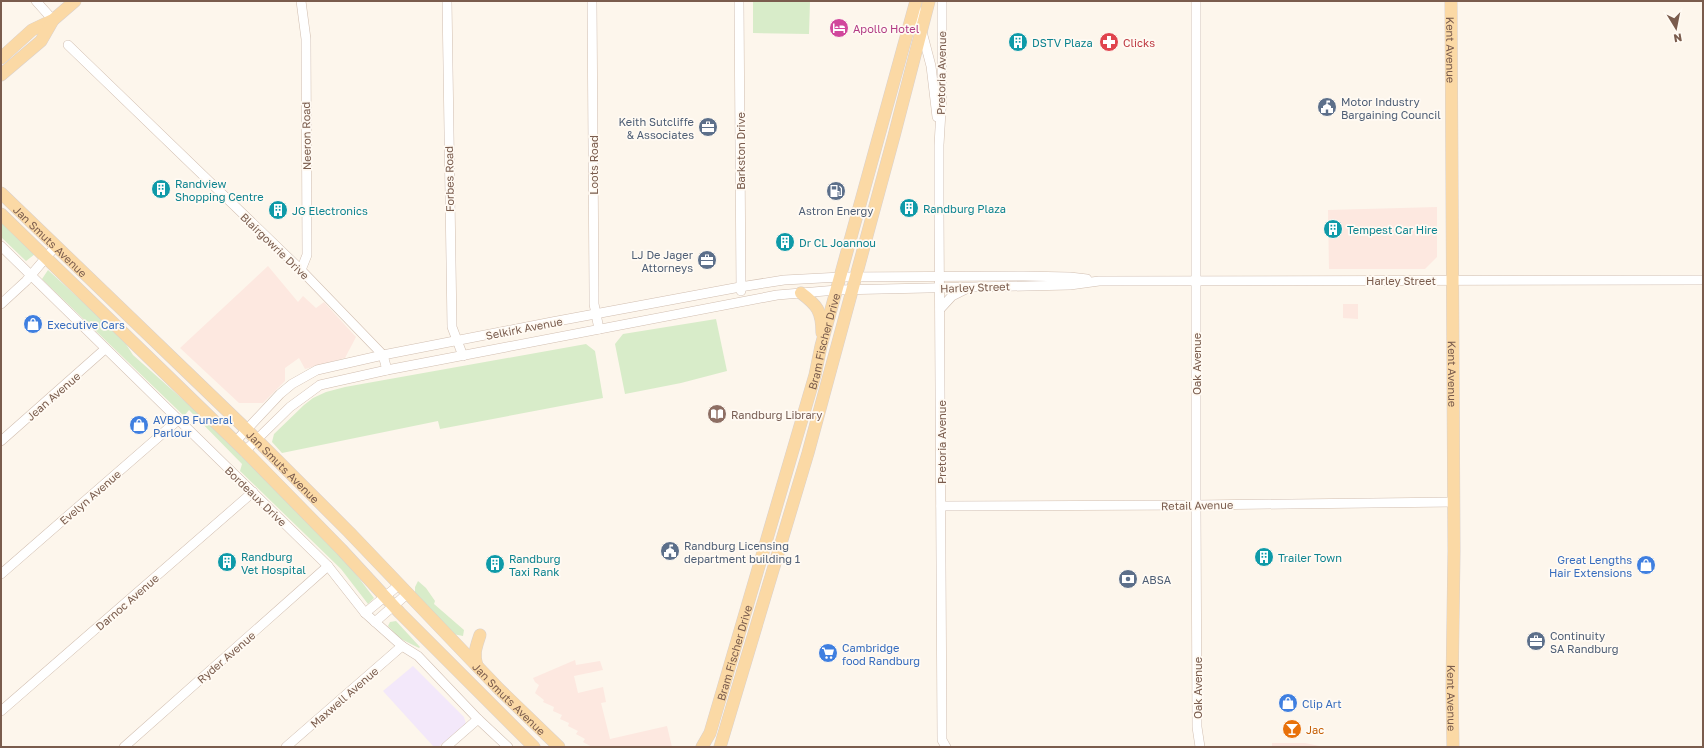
<svg xmlns="http://www.w3.org/2000/svg" width="1704" height="748" font-family="'Golos Text',sans-serif">
<style>
.commercial{fill:#fde8e0}
.education{fill:#f3e8fa}
.green{fill:#d8ecc9}
.lines{fill:none;stroke-linecap:round;stroke-linejoin:round}
.minor-casing{stroke:#d1beb0;stroke-width:10}
.major-casing{stroke:#dad1cd;stroke-width:13}
.minor{stroke:#fff;stroke-width:9}
.major{stroke:#fbd9a5;stroke-width:12}
.labels{text-anchor:middle;dominant-baseline:central;stroke-width:3.5;stroke-linejoin:round;paint-order:stroke}
.hotel-label{font-size:11px;fill:#b23c85;stroke:#fffaf3;text-anchor:start}
.culture-label{font-size:11px;fill:#0d838f;stroke:#fffaf3;text-anchor:start}
.health-label{font-size:11px;fill:#be3a42;stroke:#fffaf3;text-anchor:start}
.street-label{font-size:11px;fill:#7a5c4d;stroke:#fffaf3}
.service-label{font-size:11px;fill:#4e5e75;stroke:#fffaf3;text-anchor:start}
.shop-label{font-size:11px;fill:#366cbe;stroke:#fffaf3;text-anchor:start}
.education-label{font-size:11px;fill:#785e54;stroke:#fffaf3;text-anchor:start}
.food-label{font-size:11px;fill:#c56008;stroke:#fffaf3;text-anchor:start}
</style>
<rect width="100%" height="100%" fill="#fdf6ec"/>
<g class="commercial">
<path d="M1437 207V257L1425 269H1329L1328 210Z"/>
<path d="M268 266 298 302 303 296 316 308 324 302 356 337 345 358 305 369 299 358 285 368V381L263 403H239L180 348Z"/>
<path d="M1343 304H1358V319L1343 318Z"/>
<path d="M575 660 576 665 600 661 603 670 574 676 578 693 603 687 606 702 601 703 610 739 667 726 672 747H592L583 742 585 739 576 734 578 731 568 726 569 723 560 719 562 715 553 711 554 707 543 702 544 700 535 693 539 685 535 682 533 678Z"/>
<path d="M1272 743H1305L1324 747H1272Z"/>
</g>
<path class="education" d="M413 666 464 717 466 724 438 747H434L383 691Z"/>
<g class="green">
<path d="M753 1H810L809 34 753 33Z"/>
<path d="M1 222 35 254 26 261 1 237Z"/>
<path d="M48 270 122 338 133 355 198 413 326 540 346 561 374 598 368 604 341 569 240 471 242 464 189 410 184 416 42 279Z"/>
<path d="M716 319 727 371 681 383 625 394 615 344 623 334Z"/>
<path d="M586 344 595 351 603 398 440 429 438 421 282 453 272 442 274 434 304 405 313 398 326 392 345 387Z"/>
<path d="M418 581 426 588 435 601 434 604 464 630 463 636 453 634 415 594V587Z"/>
<path d="M396 621 420 647 419 648 399 638 388 626 390 622Z"/>
</g>
<g class="lines">
<g class="minor-casing">
<g id="minor">
<path d="M36 1 53 20"/>
<path d="M301 1 306 39 307 255 301 270"/>
<path d="M447 1 452 327 463 356"/>
<path d="M592 1 594 293V304L599 329"/>
<path d="M739 1 741 291"/>
<path d="M942 1V94L939 145V210L942 740 946 747"/>
<path d="M1196 1V505L1197 727 1200 747"/>
<path d="M915 5 931 66 937 117"/>
<path d="M68 45 301 270 383 355 387 370"/>
<path d="M1 246 328 566 365 613 402 646 418 656 478 719 508 747"/>
<path d="M1 304 26 281 55 247"/>
<path d="M940 309 952 296 966 289"/>
<path d="M1 441 105 349"/>
<path d="M235 442 280 394 292 384 317 370 383 355 552 322 740 287 784 280 841 277 1024 276 1070 277 1087 279"/>
<path d="M245 451 290 407 320 385 387 370 777 295 837 290 1070 285 1099 281 1703 280"/>
<path d="M941 506 1196 505 1454 502"/>
<path d="M1 574 178 420"/>
<path d="M365 613 399 585"/>
<path d="M375 622 407 594"/>
<path d="M1 711 253 492"/>
<path d="M124 747 328 566"/>
<path d="M286 747 402 646"/>
<path d="M446 747 478 719"/>
</g>
</g>
<g class="major-casing">
<g id="major">
<path id="s1" d="M1451 1 1454 551 1452 689 1453 747"/>
<path d="M1 58 32 30 53 20 75 1"/>
<path d="M1 75 41 41 53 20"/>
<path id="s2" d="M1 193 246 429 349 532 499 689 559 747"/>
<path d="M1 214 245 451 341 549 400 613 534 747"/>
<path d="M801 293C817 305 822 311 822 333"/>
<path d="M477 666C473 654 476 647 480 635"/>
<path id="s3" d="M702 747 710 733 815 375 821 346 916 1"/>
<path d="M720 747 808 453 894 136 929 1"/>
</g>
</g>
<use href="#minor" class="minor"/>
<use href="#major" class="major"/>
</g>
<defs>
<g id="hotel-disc" transform="scale(1)"><circle r="9.5" fill="#d1479c" stroke="#fffaf3"/><path d="M-6-4.5h1.5V1H6V5H4.5V3h-9V5H-6ZM-4 0a1.8 1.8 0 1 1 3.6 0ZM.5 0V-2.5h3Q6-2.5 6 0Z" fill="#fff"/></g>
<g id="building-disc" transform="scale(1)"><circle r="9.5" fill="#0f9aa8" stroke="#fffaf3"/><path d="M-4-6H4V6H1V3H-1V6H-4ZM-2.5-4.3h1.7v1.8h-1.7ZM.8-4.3h1.7v1.8H.8ZM-2.5-1h1.7V.8h-1.7ZM.8-1h1.7V.8H.8Z" fill="#fff"/></g>
<g id="pharmacy-disc" transform="scale(1)"><circle r="9.5" fill="#e0444e" stroke="#fffaf3"/><path d="M-2-6h4v4h4v4h-4v4h-4v-4h-4v-4h4Z" fill="#fff"/></g>
<g id="civic-disc" transform="scale(1)"><circle r="9.5" fill="#5c6f8a" stroke="#fffaf3"/><path d="M-.6-6.5H3V-4.5H.6V-3L4-1V1h2V6H-6V1h2V-1L-.6-3ZM-1.2 2.5V6h2.4V2.5Z" fill="#fff"/></g>
<g id="office-disc" transform="scale(1)"><circle r="9.5" fill="#5c6f8a" stroke="#fffaf3"/><path d="M-6-3h4V-5.5h4V-3h4V5H-6ZM-1-4.5V-3h2v-1.5ZM-6 0V1H6V0Z" fill="#fff"/></g>
<g id="fuel-disc" transform="scale(1)"><circle r="9.5" fill="#5c6f8a" stroke="#fffaf3"/><path d="M-5.5-6h7V0h2V4h1.3V-2.5L3-4.5l.8-.8L6-3V5H2.5V1h-1V6h-7ZM-4.2-4.7v3.2H.2V-4.7Z" fill="#fff"/></g>
<g id="shop-disc" transform="scale(1)"><circle r="9.5" fill="#3f7fe0" stroke="#fffaf3"/><path d="M-5-2.5h2.3a2.7 3.5 0 0 1 5.4 0H5L5.5 6h-11ZM-1.5-2.5h3a1.5 2.3 0 0 0-3 0Z" fill="#fff"/></g>
<g id="library-disc" transform="scale(1)"><circle r="9.5" fill="#8d6e63" stroke="#fffaf3"/><path d="M-6-4Q-3-5.5-.7-3.5V5Q-3 3-6 4ZM6-4Q3-5.5 .7-3.5V5Q3 3 6 4Z" fill="#fff"/></g>
<g id="bank-disc" transform="scale(1)"><circle r="9.5" fill="#5c6f8a" stroke="#fffaf3"/><path d="M-6-4H6V4H-6ZM0-2.3a2.3 2.3 0 1 0 0 4.6a2.3 2.3 0 1 0 0-4.6Z" fill="#fff"/></g>
<g id="supermarket-disc" transform="scale(1)"><circle r="9.5" fill="#3f7fe0" stroke="#fffaf3"/><path d="M-6-5.5h2.5l.6 2H6L4.5 2H-2.5L-4.4-4H-6ZM-1.5 3.2a1.3 1.3 0 1 0 .1 0ZM3 3.2a1.3 1.3 0 1 0 .1 0Z" fill="#fff"/></g>
<g id="bar-disc" transform="scale(1)"><circle r="9.5" fill="#e8710a" stroke="#fffaf3"/><path d="M-6-5H6L.8 .8V4.5H3.5V6h-7V4.5H-.8V.8Z" fill="#fff"/></g>
</defs>
<g fill-rule="evenodd">
<use href="#hotel-disc" x="839" y="28"/>
<use href="#building-disc" x="1018" y="42"/>
<use href="#pharmacy-disc" x="1109" y="42"/>
<use href="#civic-disc" x="1327" y="107"/>
<use href="#office-disc" x="708" y="127"/>
<use href="#building-disc" x="161" y="189"/>
<use href="#fuel-disc" x="836" y="191"/>
<use href="#building-disc" x="909" y="208"/>
<use href="#building-disc" x="278" y="210"/>
<use href="#building-disc" x="1333" y="229"/>
<use href="#building-disc" x="785" y="242"/>
<use href="#office-disc" x="707" y="260"/>
<use href="#shop-disc" x="33" y="324"/>
<use href="#library-disc" x="717" y="414"/>
<use href="#shop-disc" x="139" y="425"/>
<use href="#civic-disc" x="670" y="551"/>
<use href="#building-disc" x="1264" y="557"/>
<use href="#building-disc" x="227" y="562"/>
<use href="#building-disc" x="495" y="564"/>
<use href="#shop-disc" x="1646" y="565"/>
<use href="#bank-disc" x="1128" y="579"/>
<use href="#office-disc" x="1536" y="641"/>
<use href="#supermarket-disc" x="828" y="653"/>
<use href="#shop-disc" x="1288" y="703"/>
<use href="#bar-disc" x="1292" y="729"/>
</g>
<g class="labels">
<g class="hotel-label">
<text x="853" y="28">Apollo Hotel</text>
</g>
<g class="culture-label">
<text x="1032" y="42">DSTV Plaza</text>
<text x="175" y="183">Randview<tspan x="175" dy="13">Shopping Centre</tspan></text>
<text x="923" y="208">Randburg Plaza</text>
<text x="292" y="210">JG Electronics</text>
<text x="1347" y="229">Tempest Car Hire</text>
<text x="799" y="242">Dr CL Joannou</text>
<text x="241" y="556">Randburg<tspan x="241" dy="13">Vet Hospital</tspan></text>
<text x="1278" y="557">Trailer Town</text>
<text x="509" y="558">Randburg<tspan x="509" dy="13">Taxi Rank</tspan></text>
</g>
<g class="health-label">
<text x="1123" y="42">Clicks</text>
</g>
<g class="street-label">
<text stroke="none"><textPath href="#s1" startOffset="49">Kent Avenue</textPath></text>
<text transform="translate(941 73) rotate(-89)">Pretoria Avenue</text>
<text transform="translate(306 136) rotate(-91)">Neeron Road</text>
<text transform="translate(740 151) rotate(-90)">Barkston Drive</text>
<text transform="translate(593 165) rotate(-90)">Loots Road</text>
<text transform="translate(449 179) rotate(-91)">Forbes Road</text>
<text stroke="none"><textPath href="#s2" startOffset="69">Jan Smuts Avenue</textPath></text>
<text transform="translate(275 246) rotate(44)">Blairgowrie Drive</text>
<text x="1401" y="280">Harley Street</text>
<text transform="translate(975 287) rotate(-2)">Harley Street</text>
<text transform="translate(524 328) rotate(-11)">Selkirk Avenue</text>
<text stroke="none"><textPath href="#s3" startOffset="424">Bram Fischer Drive</textPath></text>
<text transform="translate(1196 364) rotate(-90)">Oak Avenue</text>
<text stroke="none"><textPath href="#s1" startOffset="373">Kent Avenue</textPath></text>
<text transform="translate(53 396) rotate(-41)">Jean Avenue</text>
<text transform="translate(941 442) rotate(-90)">Pretoria Avenue</text>
<text stroke="none"><textPath href="#s2" startOffset="393">Jan Smuts Avenue</textPath></text>
<text transform="translate(256 496) rotate(44)">Bordeaux Drive</text>
<text transform="translate(90 497) rotate(-41)">Evelyn Avenue</text>
<text transform="translate(1197 505) rotate(-1)">Retail Avenue</text>
<text transform="translate(127 602) rotate(-41)">Darnoc Avenue</text>
<text stroke="none"><textPath href="#s3" startOffset="100">Bram Fischer Drive</textPath></text>
<text transform="translate(226 657) rotate(-41)">Ryder Avenue</text>
<text transform="translate(1197 688) rotate(-90)">Oak Avenue</text>
<text transform="translate(344 697) rotate(-41)">Maxwell Avenue</text>
<text stroke="none"><textPath href="#s2" startOffset="717">Jan Smuts Avenue</textPath></text>
<text stroke="none"><textPath href="#s1" startOffset="697">Kent Avenue</textPath></text>
</g>
<g class="service-label">
<text x="1341" y="101">Motor Industry<tspan x="1341" dy="13">Bargaining Council</tspan></text>
<text x="694" y="121" text-anchor="end">Keith Sutcliffe<tspan x="694" dy="13">&amp; Associates</tspan></text>
<text x="836" y="210" text-anchor="middle">Astron Energy</text>
<text x="693" y="254" text-anchor="end">LJ De Jager<tspan x="693" dy="13">Attorneys</tspan></text>
<text x="684" y="545">Randburg Licensing<tspan x="684" dy="13">department building 1</tspan></text>
<text x="1142" y="579">ABSA</text>
<text x="1550" y="635">Continuity<tspan x="1550" dy="13">SA Randburg</tspan></text>
</g>
<g class="shop-label">
<text x="47" y="324">Executive Cars</text>
<text x="153" y="419">AVBOB Funeral<tspan x="153" dy="13">Parlour</tspan></text>
<text x="1632" y="559" text-anchor="end">Great Lengths<tspan x="1632" dy="13">Hair Extensions</tspan></text>
<text x="842" y="647">Cambridge<tspan x="842" dy="13">food Randburg</tspan></text>
<text x="1302" y="703">Clip Art</text>
</g>
<g class="education-label">
<text x="731" y="414">Randburg Library</text>
</g>
<g class="food-label">
<text x="1306" y="729">Jac</text>
</g>
</g>
<rect width="1704" height="748" fill="none" stroke="#7a5c4d" stroke-width="4"/>
<g transform="translate(1676 28) rotate(170)" stroke="#fffaf3" stroke-width="3" paint-order="stroke">
<path d="M0-3L7 15L0 10L-7 15Z" fill="#7a5c4d"/>
<text y="-6" font-size="11" font-weight="bold" text-anchor="middle" fill="#7a5c4d">N</text>
</g>
</svg>
